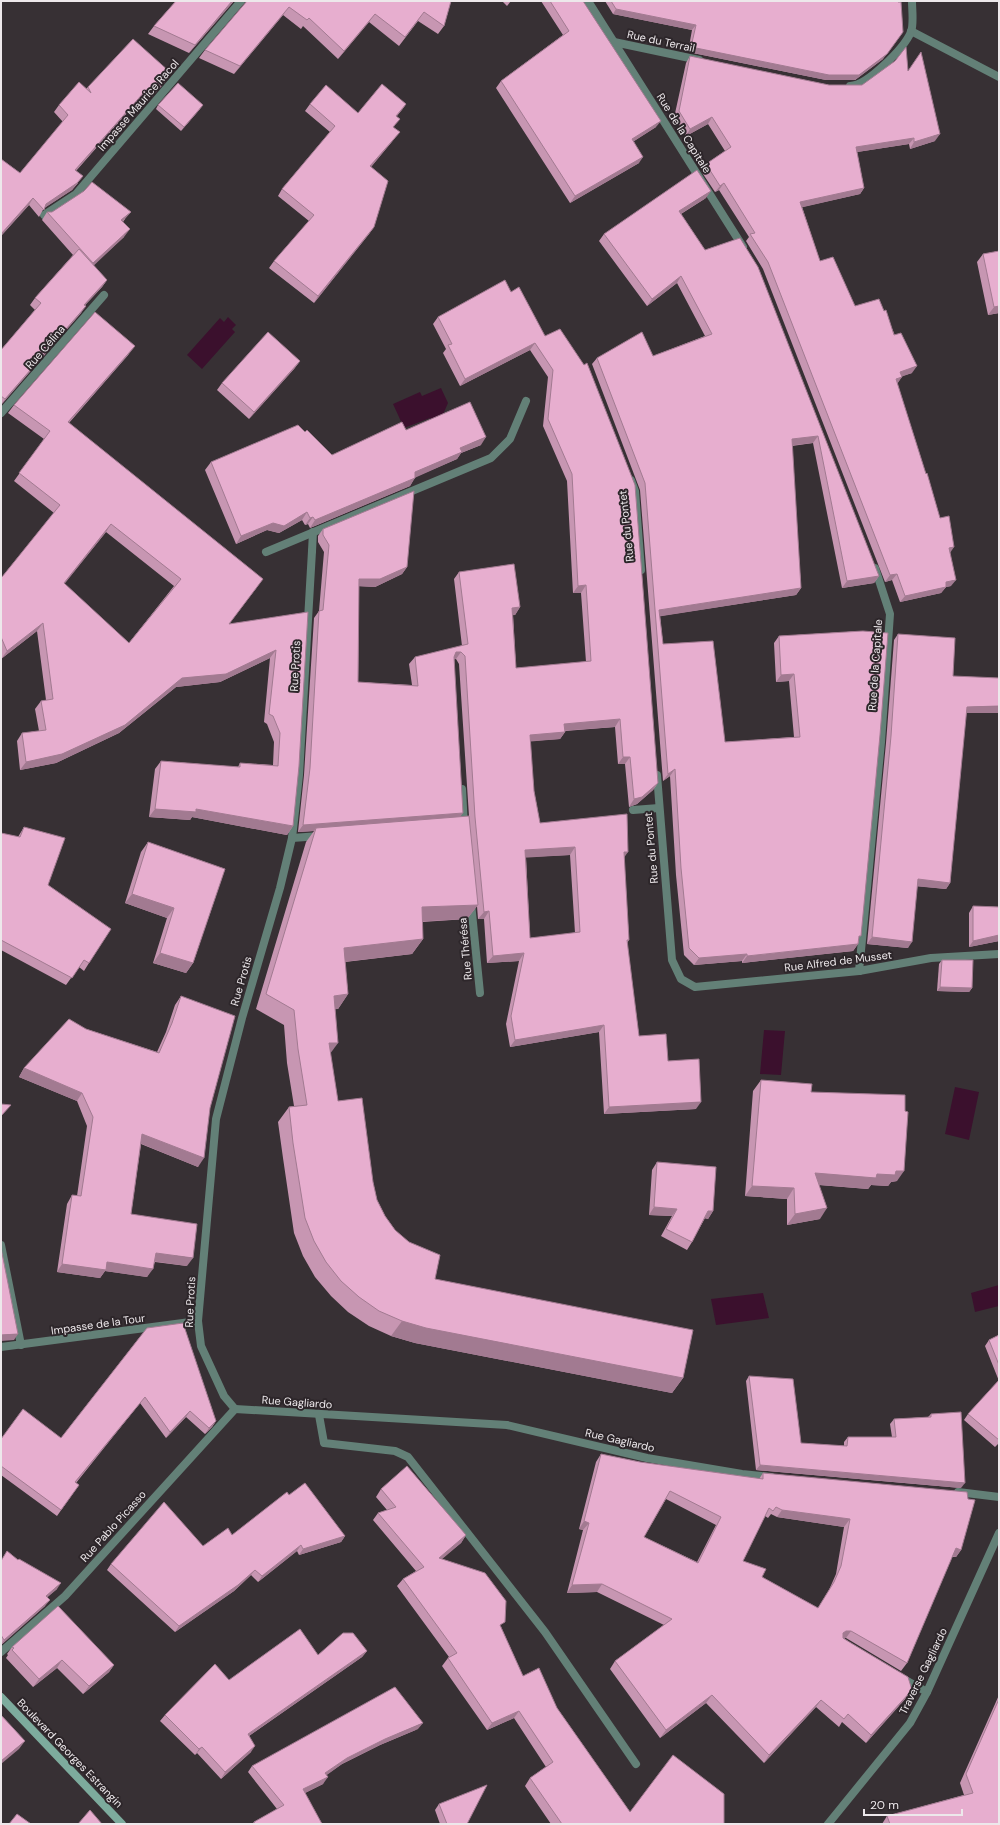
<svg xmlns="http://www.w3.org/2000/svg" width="1000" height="1825" font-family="'DM Sans',sans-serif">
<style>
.water{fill:#3b102d}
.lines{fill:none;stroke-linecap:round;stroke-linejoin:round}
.lane{stroke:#638077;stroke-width:8}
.street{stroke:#638077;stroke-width:8}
.secondary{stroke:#7dab9d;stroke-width:8}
.wall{fill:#c796b2;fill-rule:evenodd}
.shaded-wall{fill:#a27a91}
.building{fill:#e7aecf;stroke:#a27a91;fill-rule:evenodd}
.labels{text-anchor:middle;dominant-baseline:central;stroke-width:4;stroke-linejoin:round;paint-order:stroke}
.street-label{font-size:11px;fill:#ede8eb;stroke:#2d262a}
</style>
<rect width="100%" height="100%" fill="#373034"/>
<g class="water">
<path d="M228 317 236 325 232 329 235 332 202 369 187 355 220 318 224 322Z"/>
<path d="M441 388 448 403 441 419 433 423 430 418 404 428 393 404 420 392 422 396Z"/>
<path d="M764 1030 785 1031 781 1075 760 1074Z"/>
<path d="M955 1087 979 1092 969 1140 945 1134Z"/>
<path d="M999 1285V1306L975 1312 971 1293Z"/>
<path d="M763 1293 769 1318 716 1325 711 1299Z"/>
</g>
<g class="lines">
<g class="lane">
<path d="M312 551 313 532"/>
<path d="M266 552 491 458 510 439 526 401"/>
<path d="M633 810 659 808"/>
<path d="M319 1415 324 1443 395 1451 408 1457 545 1632 636 1764"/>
</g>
<g class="street">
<path d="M588 1 743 247"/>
<path d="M911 31 999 77"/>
<path d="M614 42 699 60"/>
<path d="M850 86C867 86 904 48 911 32 914 24 912 10 912 1"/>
<path d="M44 215 76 194 241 1"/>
<path d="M1 413 104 295"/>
<path d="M631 480 635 491 641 570"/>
<path d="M657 775 672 960 681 979 695 987 859 971 931 958 999 954"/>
<path d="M462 789 464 827"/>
<path d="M292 838 320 836"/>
<path d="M471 903 480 993"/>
<path d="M859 971 881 742 890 614 875 568"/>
<path d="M1 1245 21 1345"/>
<path d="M1 1347 198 1321"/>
<path d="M235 1409 224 1396 201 1346 198 1321 216 1119 242 1018 280 888 292 838 299 775 312 551"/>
<path d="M235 1409 507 1425 647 1458 742 1474 771 1477"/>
<path d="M958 1492 999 1497"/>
<path d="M1 1652 65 1596 235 1409"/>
<path d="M900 1677 927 1692"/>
<path d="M828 1824 910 1723 927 1692 999 1533"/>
</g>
<path class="secondary" d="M1 1697 122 1824"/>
</g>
<g class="wall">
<path d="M176 1H234L189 53 148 34 154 26Z"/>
<path d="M246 1H451L444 26 438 34 418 21 399 46 369 22 338 59 303 26 301 29 283 15 234 74 199 58 205 50 246 3Z"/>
<path d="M502 1H511L507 6Z"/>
<path d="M541 1H583L656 127 634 141 639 163 570 203 496 88 501 81 563 35Z"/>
<path d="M605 1H898L883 59 855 80H826L688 52 692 30 613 14Z"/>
<path d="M690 56 829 85H862L908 71 935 141 910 149 909 144 857 152 864 188 860 194 802 207 820 261 855 306 884 311 912 373 902 376 897 384 950 553 951 586 946 587 941 593 900 602 892 580 885 582 763 269 746 241 749 237 719 190 715 192 701 171 706 164 725 151 708 124 686 136 674 118 686 63Z"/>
<path d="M167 80 147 102 141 97 76 171 78 183 72 190 44 208 39 217 29 205 1 236V159L20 173 63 122 54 112 59 105 86 89 88 87Z"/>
<path d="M310 104 358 113 406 104 397 116 394 127 395 138 371 167 374 227 369 234 314 303 269 268 274 261 309 221 278 196 282 189 330 132 305 111Z"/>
<path d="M158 105 200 109 181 131 156 109Z"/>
<path d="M706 198 681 214 705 250 740 238 879 576 874 583 842 588 813 443 792 446 801 588 796 595 660 616 663 644 725 742 794 737 789 681 776 682 774 643 779 636 863 631 859 939 858 944 853 951 742 963V961L694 965 684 955 676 875 670 776 663 781 640 490 592 364 597 358 653 356 705 336 677 283 647 306 599 241 604 234Z"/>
<path d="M47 212 125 219 123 222 124 237 93 265 107 280 102 287 85 305 81 313 1 405V350L35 310 30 305 35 298 73 255 42 220Z"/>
<path d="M999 250V313L988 315 977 262 983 254 999 251Z"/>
<path d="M511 292 545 336 658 783 653 790 637 804 629 807 625 764H618L615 727 565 731V732L560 739 530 741 534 791 540 823 624 857 629 940 627 943 639 1036 668 1061 696 1109 604 1114 599 1032 510 1047 506 1024 519 961 487 963 484 919H478L477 906 467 919 422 922 423 939 412 954 345 962 348 994 338 1009H335L330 1053 338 1101 373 1182 377 1200 385 1216 395 1230 435 1279 683 1378 672 1393 415 1343 391 1336 369 1326 348 1312 331 1296 315 1277 303 1256 294 1233 283 1158 278 1122 289 1107 294 1106 287 1063 284 1025 256 1009 306 842 314 831 298 832 304 775 314 618 319 611 324 552 318 542V536L323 529 407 567 402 574 375 587 359 586 358 682 412 685 409 664 415 657 462 646 454 579 459 572 520 607 515 615H513L516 668 586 662 581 593H573L567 481 543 426 548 377 530 350 460 386 443 353 446 349 433 324 438 317ZM454 659H456L459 664 469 816 460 817ZM570 855 575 933 530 938 526 857Z"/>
<path d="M129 354 69 423 257 587 229 624 308 612 293 826 287 835 192 817 190 820 149 817 155 769 161 761 238 767 240 763 273 765 274 742 267 724 264 722 270 658 220 682 176 687 119 733 56 763 20 770 17 741 22 733 39 731 35 709 41 701 46 700 37 631 1 659V576L2 577 54 513 14 481 44 439 8 413 14 405ZM106 532 174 586 129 643 64 584Z"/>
<path d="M300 361 294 369 249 419 217 390 222 383Z"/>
<path d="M406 430 481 445 461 453 457 459 415 477 410 486 310 528 308 524 305 525 302 520 279 533 267 530 236 544 205 470 211 462 305 432 332 455Z"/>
<path d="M898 634 953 676 966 713 950 883 946 889 917 886 908 948 867 944 886 743 894 640Z"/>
<path d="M24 827 48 885 89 963 84 971 79 967 66 985 1 950V833L18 837Z"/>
<path d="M148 842 225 869 193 963 186 973 153 963 167 918 125 903 141 852Z"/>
<path d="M973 906 999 907V941L969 947V913Z"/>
<path d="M942 960 972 988 969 992 937 991 939 964Z"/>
<path d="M181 996 210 1108 198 1167 141 1144 131 1214 187 1266 155 1262 147 1277 105 1271 100 1278 57 1272 67 1204 72 1195 77 1196 87 1126 77 1101 19 1077 24 1068 86 1029 157 1052 166 1032 175 1005Z"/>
<path d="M761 1080 811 1092 905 1111 897 1181 891 1182 888 1186 871 1185 868 1189 819 1185 820 1219 787 1225V1199L745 1196 753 1091Z"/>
<path d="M657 1162 713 1211 708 1219 705 1218 692 1242 687 1250 661 1236 672 1216 649 1215 652 1170Z"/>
<path d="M147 1328 216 1421 212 1427 205 1434 186 1417 166 1438 140 1403 76 1483 79 1485 57 1516 1 1475V1439L61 1438Z"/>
<path d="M999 1335V1443L995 1447 964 1420 968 1414 999 1381 985 1346 989 1340Z"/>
<path d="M749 1376 801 1443 844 1446V1442L848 1437H892L890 1424 894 1419 928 1417 931 1414 961 1488 756 1470 746 1381Z"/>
<path d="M601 1454 640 1462 759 1479 763 1473 961 1550 956 1557H952L907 1663 901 1671 846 1638H844L912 1690 906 1698 866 1743 842 1722 839 1727 816 1707 764 1763 706 1703 660 1738 610 1669 615 1661 664 1625 597 1592 567 1593 583 1530 579 1529 596 1462ZM666 1499 716 1525 697 1562 644 1537ZM771 1514 777 1517 844 1527 836 1574 829 1590 818 1608 762 1577 743 1561 765 1516 768 1518Z"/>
<path d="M381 1489 466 1535 461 1543 441 1559 501 1627 523 1676 557 1708 630 1812 724 1824H551L525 1786 530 1778 546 1767 514 1718 487 1730 442 1666 448 1658 449 1657 397 1586 403 1579 416 1571 373 1520 378 1513 387 1510 376 1497Z"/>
<path d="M289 1495 345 1536 341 1542 299 1555 297 1551 258 1582 251 1575 234 1591 175 1632 107 1570 111 1564 203 1546 232 1535Z"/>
<path d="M7 1551 18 1560 57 1589 47 1597 45 1606 1 1645V1561Z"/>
<path d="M12 1647 114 1665 109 1672 83 1694 57 1668 33 1687 6 1658 8 1655 7 1654Z"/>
<path d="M367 1651 362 1657 249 1736 251 1752 221 1779 197 1753 195 1755 160 1721 165 1715 229 1680 318 1655Z"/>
<path d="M999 1695V1824H882L887 1816 964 1795 960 1783Z"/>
<path d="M418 1729 380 1745 342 1764 326 1775 323 1784 305 1793 322 1824H252L254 1822 277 1809 248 1772 252 1766Z"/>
<path d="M439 1804 467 1824H440L435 1810Z"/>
</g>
<g class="shaded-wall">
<path d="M232 1H234L189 53 195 45Z"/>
<path d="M289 7 283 15 234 74 240 66Z"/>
<path d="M616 9 696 25 692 30 613 14Z"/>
<path d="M375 14 369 22 338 59 344 51Z"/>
<path d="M903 32 883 59 855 80H826L688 52 691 47Z"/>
<path d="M171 73 167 80 147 102 152 95Z"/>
<path d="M146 90 141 97 70 177 75 170Z"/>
<path d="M406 104 402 110 391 122Z"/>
<path d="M203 105 200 109 181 131 184 127Z"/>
<path d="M712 117 708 124 686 136 690 129Z"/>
<path d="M661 121 656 127 628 145 632 139Z"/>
<path d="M400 132 395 138 366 173 370 166Z"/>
<path d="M940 134 935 141 910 149 914 142Z"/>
<path d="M914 138 909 144 851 153 856 147Z"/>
<path d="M643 157 639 163 570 203 575 196Z"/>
<path d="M83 176 72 190 43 209 46 204Z"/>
<path d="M724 183 719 190 715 192 720 186Z"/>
<path d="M864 188 860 194 795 209 800 202Z"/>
<path d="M711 191 706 198 674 218 679 211Z"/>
<path d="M33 198 29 205 1 236V234Z"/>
<path d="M131 212 125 219 116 228 121 220Z"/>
<path d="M374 227 369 234 314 303 318 296Z"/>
<path d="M130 229 124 237 88 271 93 263Z"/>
<path d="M681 276 677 283 647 306 652 299Z"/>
<path d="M107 280 102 287 79 312 84 305Z"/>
<path d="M86 306 81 313 1 405 5 399Z"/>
<path d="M999 306V313L988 315 994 307Z"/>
<path d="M535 343 530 350 460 386 465 379Z"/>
<path d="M135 346 129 354 62 430 68 422Z"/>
<path d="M300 361 294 369 249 419 254 412Z"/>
<path d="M917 366 912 373 895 379 900 372Z"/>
<path d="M902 377 897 384 896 379Z"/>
<path d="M818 436 813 443 787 446 792 439Z"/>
<path d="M486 437 481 445 461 453 457 459 410 480 415 472 460 448Z"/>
<path d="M415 478 410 486 310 528 315 520Z"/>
<path d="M307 512 302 520 279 533 267 530 236 544 241 536 273 523Z"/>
<path d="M313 517 308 524 305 525 310 518Z"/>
<path d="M111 524 106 532 58 592 64 583Z"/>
<path d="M954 547 950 553 949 548Z"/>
<path d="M407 567 402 574 375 587 353 586 359 579Z"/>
<path d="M897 574 892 580 885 582 890 575Z"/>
<path d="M879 576 874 583 842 588 847 581Z"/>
<path d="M956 580 951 586 946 587 941 593 900 602 905 596 946 582Z"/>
<path d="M586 585 581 593H573L578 586Z"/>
<path d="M801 588 796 595 656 617 659 610Z"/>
<path d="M520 607 515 615 507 616 512 608Z"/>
<path d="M43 623 37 631 1 659 7 651Z"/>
<path d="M276 650 270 658 220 682 176 687 119 733 56 763 20 770 26 762 182 678Z"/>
<path d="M456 652H461L456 659 451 660Z"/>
<path d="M794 674 789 681 776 682 781 675Z"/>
<path d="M999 706V713H962L967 707Z"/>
<path d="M620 719 615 727 559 731 564 724Z"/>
<path d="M565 732 560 739 525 742 530 735Z"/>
<path d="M623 757H630L625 764H618Z"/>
<path d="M675 769 670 776 663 781 668 774Z"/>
<path d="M658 783 653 790 637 804 629 807 634 799Z"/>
<path d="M155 809H196L293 826 287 835 192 817 190 820 149 817Z"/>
<path d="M463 813 458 820 316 828 314 831 298 832 303 825Z"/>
<path d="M575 847 570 855 520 858 525 850Z"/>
<path d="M624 852H628L623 859Z"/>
<path d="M918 879 950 883 946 889 913 886Z"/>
<path d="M132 894 174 908 167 918 125 903Z"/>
<path d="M478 905 467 919 412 922 422 907Z"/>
<path d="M489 911 484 919H478L484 912Z"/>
<path d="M999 935V941L969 947 973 941Z"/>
<path d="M872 937 912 942 908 948 867 944Z"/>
<path d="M423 939 412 954 334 963 344 948Z"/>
<path d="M858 944 853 951 742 963 747 956Z"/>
<path d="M160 953 193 963 186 973 153 963Z"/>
<path d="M524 953 519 961 487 963 493 956Z"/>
<path d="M747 954 742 961 694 965 699 958Z"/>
<path d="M940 987 972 988 969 992 937 991Z"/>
<path d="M348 994 338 1009 323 1010 334 996Z"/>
<path d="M604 1025 599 1032 510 1047 515 1040Z"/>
<path d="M329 1043H338L327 1058Z"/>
<path d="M24 1068 82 1093 77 1101 19 1077Z"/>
<path d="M701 1102 696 1109 604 1114 609 1107Z"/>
<path d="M142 1134 204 1158 198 1167 137 1142Z"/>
<path d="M896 1171H904L897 1181 891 1182 888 1186 871 1185 868 1189 808 1184 815 1173 877 1174Z"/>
<path d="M752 1186 794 1188 787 1199 745 1196Z"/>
<path d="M654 1207 677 1209 672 1216 649 1215Z"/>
<path d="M827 1208 820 1219 787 1225 795 1214Z"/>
<path d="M708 1211H713L708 1219 703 1218Z"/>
<path d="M156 1253 193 1258 187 1266 151 1261Z"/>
<path d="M107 1262 153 1269 147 1277 105 1271 100 1278 57 1272 62 1264Z"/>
<path d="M402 1321 683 1378 672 1393 415 1343 391 1336Z"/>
<path d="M18 1334 14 1340 1 1341V1335Z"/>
<path d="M145 1397 140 1403 71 1488 75 1482Z"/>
<path d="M190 1411 186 1417 166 1438 170 1432Z"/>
<path d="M216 1421 212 1427 205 1434 209 1428Z"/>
<path d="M760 1465 965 1483 961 1488 756 1470Z"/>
<path d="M782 1510 850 1519 844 1527 777 1517Z"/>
<path d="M584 1521 589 1523 583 1530 579 1529Z"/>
<path d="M466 1535 461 1543 434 1566 439 1558Z"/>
<path d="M345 1536 341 1542 299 1555 303 1549Z"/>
<path d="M301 1545 297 1551 258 1582 262 1576Z"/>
<path d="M956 1548 961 1550 956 1557 950 1556Z"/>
<path d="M255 1570 251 1575 234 1591 175 1632 179 1626Z"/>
<path d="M61 1583 57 1589 42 1602 46 1596Z"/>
<path d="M602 1584 597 1592 567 1593 572 1585Z"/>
<path d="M50 1600 45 1606 1 1645 4 1640Z"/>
<path d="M846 1631H851L846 1638H841L843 1633Z"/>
<path d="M367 1651 362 1657 243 1740 248 1734Z"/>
<path d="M62 1660 57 1668 33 1687 39 1679Z"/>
<path d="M114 1665 109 1672 83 1694 89 1686Z"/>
<path d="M912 1690 906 1698 866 1743 871 1735Z"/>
<path d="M712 1695 706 1703 660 1738 666 1730Z"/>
<path d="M821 1700 816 1707 764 1763 769 1755Z"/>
<path d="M519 1711 514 1718 487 1730 492 1723Z"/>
<path d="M423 1723 418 1729 380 1745 342 1764 320 1780 325 1773 347 1758 385 1739Z"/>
<path d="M25 1741 19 1749 1 1764V1761Z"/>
<path d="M255 1746 251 1752 221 1779 225 1772Z"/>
<path d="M202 1747 197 1753 195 1755 199 1749Z"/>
<path d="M328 1777 323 1784 299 1796 303 1789Z"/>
</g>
<g class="building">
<path d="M176 1H232L195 45 154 26Z"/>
<path d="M247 1H451L444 26 424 12 405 37 375 14 344 51 309 18 307 20 289 7 240 66 205 50Z"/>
<path d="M550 1H583L661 121 632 139 643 157 575 196 501 81 569 31Z"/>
<path d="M611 1H898V2H901L903 32 887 54 859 75H829L691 47 696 25 616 9Z"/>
<path d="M133 39 171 73 152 95 146 90 75 170 83 176 77 183 46 204 44 210 33 198 1 234V159L20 173 68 115 59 105 79 82 91 93 88 87Z"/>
<path d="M906 47 908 71 921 52 940 134 914 142V138L856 147 864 188 800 202 820 261 833 257 855 306 879 299 884 311 886 310 894 335 901 333 917 366 900 372 902 377 896 379 926 474 927 473 940 518 949 516 954 547 949 548 956 580 946 582V587L905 596 897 574 890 575 768 262 750 234 755 233 724 183 720 186 706 164 731 147 712 117 690 129 679 111 690 56 829 85H862L895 61Z"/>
<path d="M178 83 203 105 184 127 158 105Z"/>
<path d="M382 84 406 104 396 116 400 119 393 127 400 132 370 166 388 181 374 227 318 296 274 261 314 215 282 189 335 126 310 104 326 85 358 113Z"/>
<path d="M697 170 711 191 679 211 705 250 740 238 758 267 879 576 847 581 818 436 792 439 801 588 659 610 663 644 713 641 725 742 800 737 794 674 781 675 779 636 863 631 888 633 880 735 861 936H859L858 944 747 956V954L699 958 689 948 681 868 675 769 668 774 645 483 597 358 642 332 653 356 712 334 681 276 652 299 604 234Z"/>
<path d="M92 182 131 212 121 220 130 229 93 263 47 212H52L84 191Z"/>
<path d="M79 249 107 280 84 305 86 306 5 399 1 396V350L41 303 35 298Z"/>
<path d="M999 251V306L994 307 983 254Z"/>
<path d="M505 280 511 292 519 287 545 336 560 329 584 365 587 363 635 485 658 783 642 797 634 799 630 757H623L620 719 564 724 565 732 530 735 534 791 540 823 627 814 628 852H624L629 940H627L639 1036 666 1034 668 1061 699 1059 701 1102 609 1107 604 1025 515 1040 511 1016 524 953 493 956 489 911 484 912 475 817 465 656 461 652H456L454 657 463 813 303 825 310 768 319 611 323 610 329 545 323 535V529L414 491 407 567 380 579H359L358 682 418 686 415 657 468 644 459 572 514 564 520 607 512 608 516 668 591 661 586 585 578 586 572 474 548 419 553 370 535 343 465 379 448 345 452 344 438 317ZM575 847 580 932 530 938 525 850Z"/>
<path d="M95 312 135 346 68 422 263 579 229 624 308 612 299 766 293 826 196 809V812L155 809 161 761 240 767V763L278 766 280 733 273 716 269 714 276 650 226 674 182 678 125 725 62 754 26 762 22 733 46 730 41 701 53 699 43 623 7 651 1 637V576L2 577 60 505 19 473 50 431 14 405ZM111 524 181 579 129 643 64 583Z"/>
<path d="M268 332 300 361 254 412 222 383Z"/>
<path d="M470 402 486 437 460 448 462 452 415 472V478L315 520 313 517 310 518 307 512 284 526 273 523 241 536 211 462 298 425 305 432 307 430 332 455 402 422 406 430Z"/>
<path d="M898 634 955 638 953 676 999 678V706L967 707 950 883 918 879 912 942 872 937 891 736Z"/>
<path d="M469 816 478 905 422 907 423 939 344 948 348 994 334 996 338 1043H329L338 1101 362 1098 373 1182 377 1200 385 1216 395 1230 409 1242 440 1255 435 1279 693 1330 683 1378 426 1328 402 1321 379 1311 359 1297 341 1281 326 1262 314 1241 305 1218 293 1143 289 1107 307 1105 298 1049 294 1010 266 994 316 828Z"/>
<path d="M24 827 65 838 48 885 111 929 89 963 84 960 72 978 1 940V833L20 837Z"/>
<path d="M148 842 225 869 193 963 160 953 174 908 132 894Z"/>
<path d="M973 906 999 907V935L973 941Z"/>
<path d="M942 960H973L972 988 940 987Z"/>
<path d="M181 996 235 1016 210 1108 204 1158 142 1134 131 1214 197 1224 193 1258 156 1253 153 1269 107 1262 106 1270 62 1264 72 1195 81 1196 93 1117 82 1093 24 1068 69 1019 86 1029 159 1053 172 1023Z"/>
<path d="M761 1080 812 1084 811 1092 905 1095V1111L908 1112 904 1171H896L895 1175 877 1174 876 1178 815 1173 827 1208 795 1214 794 1188 752 1186Z"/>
<path d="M1 1104 11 1105 1 1116Z"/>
<path d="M657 1162 716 1167 713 1211H708L692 1242 666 1229 677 1209 654 1207Z"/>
<path d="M1 1248 18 1334 1 1335Z"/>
<path d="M183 1323 216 1421 209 1428 190 1411 170 1432 145 1397 75 1482 79 1485 61 1510 1 1466V1439L23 1409 61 1438 147 1328Z"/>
<path d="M999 1335V1365L989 1340Z"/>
<path d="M749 1376 793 1379 801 1443 847 1446 848 1437H896L894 1419 931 1417V1414L961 1412 965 1483 760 1465Z"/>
<path d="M999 1380V1440L968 1414Z"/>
<path d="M601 1454 640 1462 763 1479V1473L967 1492 968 1499 975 1500 961 1550 956 1548 907 1663 851 1631H846L843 1633V1638L846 1640 908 1677 912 1690 871 1735 848 1714 844 1719 821 1700 769 1755 712 1695 666 1730 615 1661 672 1619 602 1584 572 1585 589 1523 584 1521ZM670 1491 721 1517 698 1563 644 1537ZM776 1507 782 1510 850 1519 841 1566 834 1582 818 1608 762 1577 766 1569 743 1561 769 1508 773 1511Z"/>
<path d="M407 1466 466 1535 439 1558 485 1573 506 1601 505 1622 500 1625 523 1676 539 1668 557 1708 630 1812 673 1755 724 1794V1824H562L530 1778 553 1762 519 1711 492 1723 448 1658 457 1653 403 1579 424 1567 378 1513 396 1507 381 1489Z"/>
<path d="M305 1483 345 1536 303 1549 301 1545 262 1576 255 1570 238 1585 179 1626 111 1564 164 1502 203 1546 228 1528 232 1535 287 1492 289 1495Z"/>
<path d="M7 1551 18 1560 19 1559 61 1583 46 1596 50 1600 4 1640 1 1635V1561Z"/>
<path d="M58 1606 114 1665 89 1686 62 1660 39 1679 12 1650 14 1648 12 1647Z"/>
<path d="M300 1629 318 1655 343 1633H353L367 1651 248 1734 255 1746 225 1772 202 1747 199 1749 165 1715 215 1664 229 1680Z"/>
<path d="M395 1687 423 1723 385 1739 347 1758 325 1773 328 1777 303 1789 322 1824H255L254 1822 284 1805 252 1766Z"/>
<path d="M999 1699V1824H890L887 1816 973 1793 966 1774Z"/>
<path d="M1 1715 25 1741 1 1761Z"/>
<path d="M487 1785 467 1824H447L439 1804Z"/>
<path d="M90 1810 102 1824H78Z"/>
<path d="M17 1814 31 1824H9Z"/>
</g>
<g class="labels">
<g class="street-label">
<text transform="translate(661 41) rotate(12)">Rue du Terrail</text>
<text transform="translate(138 105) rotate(-49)">Impasse Maurice Racol</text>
<text transform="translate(684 133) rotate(58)">Rue de la Capitale</text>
<text transform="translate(45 347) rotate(-49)">Rue Célina</text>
<text transform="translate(626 526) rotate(-96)">Rue du Pontet</text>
<text transform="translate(875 665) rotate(-86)">Rue de la Capitale</text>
<text transform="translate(295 666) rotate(-87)">Rue Protis</text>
<text transform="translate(651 848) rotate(-95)">Rue du Pontet</text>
<text transform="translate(465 949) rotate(-95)">Rue Thérésa</text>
<text transform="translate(838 961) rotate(-7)">Rue Alfred de Musset</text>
<text transform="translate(241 981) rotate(-74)">Rue Protis</text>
<text transform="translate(190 1302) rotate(-87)">Rue Protis</text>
<text transform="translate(98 1324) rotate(-8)">Impasse de la Tour</text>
<text transform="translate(297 1402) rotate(4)">Rue Gagliardo</text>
<text transform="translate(620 1440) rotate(13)">Rue Gagliardo</text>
<text transform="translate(113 1526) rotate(-48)">Rue Pablo Picasso</text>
<text transform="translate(923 1671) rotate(-64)">Traverse Gagliardo</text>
<text transform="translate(70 1753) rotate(46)">Boulevard Georges Estrangin</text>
</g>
</g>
<rect width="1000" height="1825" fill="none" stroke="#ede8eb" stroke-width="4"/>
<path d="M864 1809v6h98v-6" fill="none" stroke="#ede8eb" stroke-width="2"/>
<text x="870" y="1809" font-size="12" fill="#ede8eb" stroke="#2d262a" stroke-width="3" paint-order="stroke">20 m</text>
</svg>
